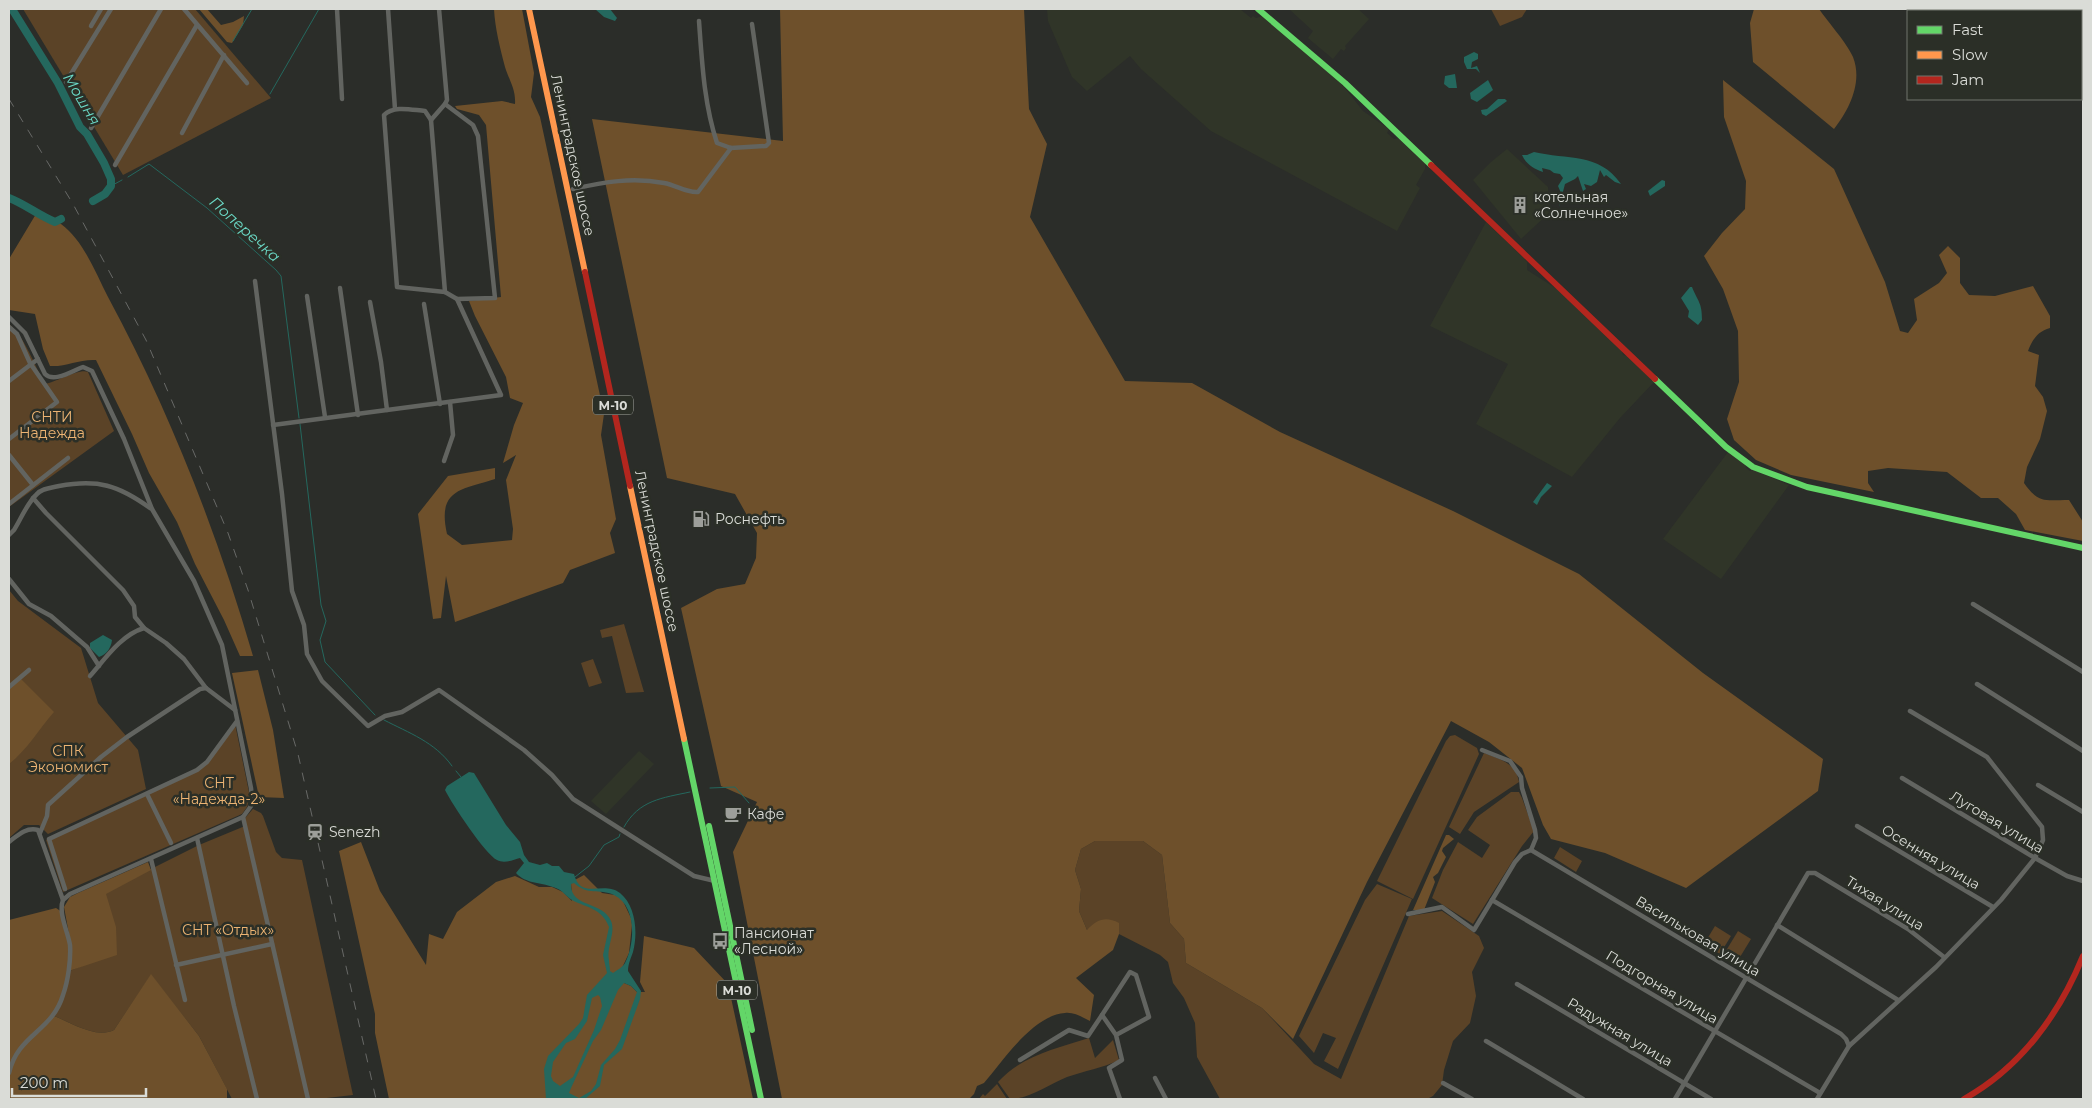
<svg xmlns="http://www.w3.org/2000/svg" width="2092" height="1108" font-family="Montserrat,sans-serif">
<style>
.built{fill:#303528}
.green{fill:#5b4327}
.forest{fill:#6e502b}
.water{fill:#24685e;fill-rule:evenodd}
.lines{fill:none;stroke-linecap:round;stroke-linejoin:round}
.stream{stroke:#24685e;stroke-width:1}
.river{stroke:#24685e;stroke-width:8}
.street{stroke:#626460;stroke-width:4.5}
.fast{stroke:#63d668;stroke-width:6}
.slow{stroke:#ff974d;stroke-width:6}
.jam{stroke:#b3261e;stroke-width:6}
.rail{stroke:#686967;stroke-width:1;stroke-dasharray:9 9;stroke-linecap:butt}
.labels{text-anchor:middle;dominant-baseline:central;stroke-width:5;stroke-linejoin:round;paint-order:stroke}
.shield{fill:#2b2f27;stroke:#a6a8a2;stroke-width:1}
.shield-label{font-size:12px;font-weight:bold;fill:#dadcd7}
.street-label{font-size:14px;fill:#dadcd7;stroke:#2b2f27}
.poi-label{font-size:14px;fill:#dadcd7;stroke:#2b2f27;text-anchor:start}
.park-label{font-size:14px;fill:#edb473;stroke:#2b2f27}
.water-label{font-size:15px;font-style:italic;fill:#6bd9c7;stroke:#2b2f27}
</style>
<rect width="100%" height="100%" fill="#2b2d29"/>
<g class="built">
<path d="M1047 9H1240L1251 18 1253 16 1256 18 1263 16 1341 83 1363 111 1389 129 1387 133 1394 139 1399 138 1425 163V169L1416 185 1420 188 1397 231 1211 131 1141 69 1130 56 1087 91 1072 77 1048 21Z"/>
<path d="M1289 9H1358L1369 19 1345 46 1346 48 1344 51 1341 49 1333 59 1308 38 1313 31Z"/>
<path d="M1507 149 1548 187 1550 212 1521 239 1473 180 1491 162Z"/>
<path d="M1486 222 1523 257 1527 262V270L1557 289 1621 349 1623 355 1628 356 1654 382 1620 418 1572 477 1476 424 1508 364 1430 326Z"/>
<path d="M1728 452 1745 464 1746 468 1750 471 1754 470 1789 485 1721 579 1663 539Z"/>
<path d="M639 751 654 764 606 814 591 801Z"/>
</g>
<g class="green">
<path d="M23 9H195L271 98 123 175Z"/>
<path d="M1491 9H1527L1522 17 1500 26Z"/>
<path d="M9 324C25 337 34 365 45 384 56 382 80 368 88 372L114 431 9 507Z"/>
<path d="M9 590 18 601 81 648 98 703 138 750 146 789 48 834 39 825H24L9 838Z"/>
<path d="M624 624 644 692 626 693 612 636 602 638 600 630Z"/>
<path d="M593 659 602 683 589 687 581 663Z"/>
<path d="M235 724 250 797 247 807 242 814 63 892 46 840 197 770 207 762Z"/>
<path d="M1455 735 1477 748 1479 754 1413 899 1377 881 1446 741 1450 736Z"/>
<path d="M1484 753C1500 759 1516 763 1519 782L1474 812 1460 834 1449 827Z"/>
<path d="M1511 792H1519L1522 798 1534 831 1522 846 1473 924 1432 898 1443 870 1458 842 1482 858 1490 845 1468 830 1477 817Z"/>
<path d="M253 809 261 813 263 816 276 852 282 858 302 860 353 1095 318 1099H232L199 1036 151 975 114 1030C96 1039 72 1023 54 1016L67 972 82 966 103 893 199 845 245 826V818Z"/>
<path d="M1095 841H1143L1162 855 1170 923 1184 939 1186 963 1262 1008 1314 1064 1341 1079 1409 916 1442 911 1479 936 1484 948 1472 972 1476 996 1470 1023 1453 1041 1444 1070 1442 1085 1433 1096 1427 1099H1220L1197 1057 1195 1023 1184 998 1173 983 1168 962 1160 955 1119 934V923L1087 930 1079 911 1081 889 1075 870 1081 849Z"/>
<path d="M1560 847 1582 861 1576 872 1554 858Z"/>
<path d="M1377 884 1412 899 1338 1069 1324 1061 1336 1038 1323 1033 1314 1053 1299 1036 1365 900Z"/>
<path d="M1715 926 1731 936 1720 954 1704 944Z"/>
<path d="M1738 931 1751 939 1737 962 1724 954Z"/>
<path d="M1089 1038 1095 1058 1113 1040 1119 1060C1103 1068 1084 1071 1067 1077 1049 1084 1030 1099 1010 1099L998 1082C1023 1055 1055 1049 1089 1038Z"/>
<path d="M997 1084 1007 1099H979L983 1094 985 1096Z"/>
</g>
<g class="forest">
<path d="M199 9H207L221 25 233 22 244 16 243 25 232 43 227 42Z"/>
<path d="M494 9H522L534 73 531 97 540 117 604 414 601 435 616 519 610 533 615 553 570 570 563 583 455 622 446 576 441 618 433 619 418 514 448 476 495 468V479C461 490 437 489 447 534L462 545 512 540 513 529 506 480 516 455 503 463 514 425 523 403 510 398 506 377 475 316 469 301 501 297 486 125 479 115 457 109 455 106 502 101 515 104C516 89 509 80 505 67 500 48 495 28 494 9Z"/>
<path d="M780 9H1024L1029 109 1047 144 1030 217 1125 381 1192 383 1280 432 1453 511 1579 574 1703 673 1823 759 1818 791 1686 888 1605 853 1551 839 1543 825 1522 768 1489 742 1451 721 1367 882 1293 1039 1262 1008 1186 963 1184 939 1170 923 1162 855 1143 841H1095L1081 849 1075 870 1081 889 1079 911 1087 930C1097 919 1106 916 1119 923V934L1113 950 1076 978 1094 995 1090 1021C1082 1017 1074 1012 1065 1013 1033 1015 1003 1061 984 1083L977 1086 974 1094 969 1099H782L733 852 757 802 721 786 681 608 717 589 745 584 756 558 757 533 735 494 667 478 592 119 783 141Z"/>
<path d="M1754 9H1819C1828 22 1847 43 1853 57 1863 82 1849 110 1834 129L1753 62 1750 23Z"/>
<path d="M1723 80 1834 169 1885 282 1900 331 1908 333 1917 320 1914 299 1939 283 1947 273 1939 255 1948 246 1960 258V283L1969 295 1995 296 2033 286 2050 316V328C2038 331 2032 340 2028 351L2039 355 2035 386 2043 397 2047 411 2040 439 2027 467 2024 483C2039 504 2045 500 2069 500L2083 522V541L2025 530 2016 514 1998 498H1981L1947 472 1888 468 1868 471V483L1874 492 1791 475 1756 460 1734 440 1727 419 1739 382 1738 331 1723 289 1704 256 1722 233 1745 209 1746 181 1724 117Z"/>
<path d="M36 214C44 217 54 219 61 224 84 241 95 272 108 297 169 410 217 532 253 656H240L224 620 195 564 177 522 149 473 132 434 96 360C79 359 66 367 50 366L43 349 35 314 9 310V259Z"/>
<path d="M258 670 273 730 284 798 259 797 232 673Z"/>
<path d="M21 679 54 712C39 729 27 750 9 764V689Z"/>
<path d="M1446 835H1449L1454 839 1443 848 1442 851 1446 857 1438 873 1433 877 1435 882 1424 910H1413Z"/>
<path d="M361 842 380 891 426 965 429 934 443 939 457 912 496 882 515 876 539 887H552L563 892 572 901 571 882 584 875 602 893 615 895 622 899 631 918 632 925 629 953 622 968 624 983 631 986 637 992H645L640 982 644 936 694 948 728 984 753 1099H389L375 1033V1014L339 851Z"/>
<path d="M148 862 151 870 106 894 116 927 117 955 69 971 71 945 64 907 70 897 78 893Z"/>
<path d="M56 908 62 912 70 947 66 981 54 1016C72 1023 96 1039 114 1030L151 974 199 1036 227 1089V1099H9V920Z"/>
</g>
<g class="water">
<path d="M595 9H610L617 18 615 21 604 17Z"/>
<path d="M1474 52 1478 54V59L1472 62 1471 68 1477 66 1480 73 1476 69H1467L1464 62V57Z"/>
<path d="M1455 74 1457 88H1449L1444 84 1445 76Z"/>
<path d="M1488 80 1493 90 1477 102 1471 99 1470 93Z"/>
<path d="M1498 99H1505L1507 101 1486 116 1482 114 1481 110 1487 109Z"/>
<path d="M1534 152C1567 160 1599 152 1621 184L1615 182 1606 175 1604 177 1600 170 1597 182 1591 186 1584 184 1586 189 1583 191 1578 176 1575 179 1565 184 1559 207 1561 193 1558 186 1563 178 1560 174 1554 173 1550 170 1542 168 1543 172C1534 169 1526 164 1522 155H1527Z"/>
<path d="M1662 180 1665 181V186L1650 196 1648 191Z"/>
<path d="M1690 287H1692C1698 302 1702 302 1702 320L1698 325 1688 317 1689 311 1681 298Z"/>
<path d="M1547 483 1552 486 1541 497 1537 505 1533 502Z"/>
<path d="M103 635 112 640C111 648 107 654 99 657L90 648V643Z"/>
<path d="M469 772 474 773 506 825 520 842 524 855 529 862 540 865 547 863 552 866H559L564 872 574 874C581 901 603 880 620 893 636 906 638 933 633 952 631 958 628 964 628 971L641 991 640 999 622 1049 604 1065 600 1086 585 1099H546L544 1069 548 1056 579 1024 583 1018 587 995 607 973 603 955 609 927C602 908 587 908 572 900 564 895 563 890 553 887 540 882 526 884 516 873L524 863 520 858C513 860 504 864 497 860 485 854 452 804 445 790L447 786ZM574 883C588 896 599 888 614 895 637 906 635 944 625 963 622 968 618 969 613 973L610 971C610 966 609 964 609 960 606 947 616 933 611 921 603 901 570 908 571 884ZM624 983 631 986 637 992 620 1040 615 1049 601 1065 596 1084 591 1091 579 1098 569 1093 571 1088 593 1041 601 1030 618 990ZM598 995 600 997 602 1006 594 1030 573 1077 560 1086 553 1081 551 1076 553 1062 566 1043 575 1039 587 1021 592 998Z"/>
<path d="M1650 903 1665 911 1661 918 1646 909Z"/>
</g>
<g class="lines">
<g class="stream">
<path d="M233 41 252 9"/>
<path d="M270 94 319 9"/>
<path d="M128 177 149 164 207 208 276 270 281 276 299 418"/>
<path d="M111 186 122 180"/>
<path d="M300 424 321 605 326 621 320 640 325 662 375 715"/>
<path d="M384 720C409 733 435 742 452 766"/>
<path d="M456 771 461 777"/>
<path d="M710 788 735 787 749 803"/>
<path d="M624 827C639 800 662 798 690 792"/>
<path d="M575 877 589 866 604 845 619 837 620 834"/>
</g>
<g class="river">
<path d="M12 9 58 83 80 127 87 134 104 163 111 179V186L105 194 93 201"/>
<path d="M9 198C25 204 38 215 55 222L61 219"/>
</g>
<g class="street">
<path d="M184 9 247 83"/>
<path d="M337 9 342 99"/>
<path d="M388 9 395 109"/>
<path d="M699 21C702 62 704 104 717 143L731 148 766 146 769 143 752 24"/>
<path d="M91 26 101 9"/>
<path d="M66 82 111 9"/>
<path d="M445 104 473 125 478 136 495 298 457 299"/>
<path d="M431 120 425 111C412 110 394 105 384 115L397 287 445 292"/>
<path d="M91 128 161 9"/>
<path d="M182 133 224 55"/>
<path d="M115 165 197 25"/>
<path d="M573 189C604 182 632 177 664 183 676 185 686 193 698 192L731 148"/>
<path d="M255 281 282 494 292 591 304 625 307 654 322 681 368 726 385 716 402 712 439 690 524 750 552 775 573 799 694 876 715 881"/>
<path d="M340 288 358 415"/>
<path d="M307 296 325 417"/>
<path d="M370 302 381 362 387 410"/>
<path d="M424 304 440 404"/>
<path d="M9 317 25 333 45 374C54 383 72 371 83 367L92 371 124 439 152 509 194 581 222 645 251 788 252 799 251 806 243 817 70 894 63 900C58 913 68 932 70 945 71 960 68 981 63 995 52 1032 18 1034 9 1073"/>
<path d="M9 327 17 334 30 363 57 402 9 439"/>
<path d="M9 381 38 359"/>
<path d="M273 425 501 395 457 299 445 292 431 120 445 104 447 100 439 9"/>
<path d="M9 455 33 485"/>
<path d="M444 461 453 435 450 402"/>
<path d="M33 498 46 513 123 590 134 606 135 617 144 628 166 643 184 659 206 688 235 710"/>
<path d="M9 504 68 458"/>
<path d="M9 535 14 530C21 519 27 503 37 494 42 488 51 488 59 486 98 479 118 485 150 508"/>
<path d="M9 579 29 604 51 616 87 647 99 666"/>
<path d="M1973 604 2083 672"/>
<path d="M90 676C105 659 121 635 144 628"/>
<path d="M1977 684 2083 751"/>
<path d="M9 687 29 670"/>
<path d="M1902 778 2035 858 2067 876 2083 881"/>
<path d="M2038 785 2083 812"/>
<path d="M147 794 171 843"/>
<path d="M243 817 308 1099"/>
<path d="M1857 826 1993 907"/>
<path d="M40 833 47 816 48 805 101 757 127 737 200 689 206 688"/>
<path d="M197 838 234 1006 257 1099"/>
<path d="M9 842C18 835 26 827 38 830L63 900"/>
<path d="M1531 850 1841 1034 1846 1039 1849 1046"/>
<path d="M151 859 185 1000"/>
<path d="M65 889 49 839 197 770 207 762 237 721"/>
<path d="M1492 900 1820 1093"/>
<path d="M1408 914 1442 907 1474 930 1515 862 1522 854 1531 850 1536 838 1535 830 1522 788 1521 777 1510 761 1482 750"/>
<path d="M1777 925 1898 1000"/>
<path d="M176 965 272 944"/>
<path d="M1517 984 1711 1099"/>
<path d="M1116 1035 1102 1015 1130 972 1136 975 1149 1017 1116 1035 1122 1060 1109 1068 1120 1099"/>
<path d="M1486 1041 1583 1099"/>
<path d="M1020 1060 1069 1030 1088 1036 1102 1015"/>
<path d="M1155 1078 1166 1099"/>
<path d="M1443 1083 1472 1099"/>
<path d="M1675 1099 1808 873H1815L1908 929 1944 957"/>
<path d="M1817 1099 1849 1046 1936 967 2001 900 2035 858 2043 840 2042 827 1987 757 1910 711"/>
</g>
<g class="fast">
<path d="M1258 9 1345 83 1431 165"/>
<path d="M1655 379 1726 447 1753 467 1807 487 2083 548"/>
<path d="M684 739 761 1099"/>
<path d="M709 826 752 1030"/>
</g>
<g class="slow">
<path d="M529 9 585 272"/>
<path d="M630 486 684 739"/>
</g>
<g class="jam">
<path d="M1431 165 1655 379"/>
<path d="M585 272 630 486"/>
<path d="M1964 1099C2020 1068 2059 1015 2083 956"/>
</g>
<path class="rail" d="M9 99 73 204 146 340 228 533 248 590 298 754 376 1099"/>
</g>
<defs>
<g id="building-bare" transform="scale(1.35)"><path d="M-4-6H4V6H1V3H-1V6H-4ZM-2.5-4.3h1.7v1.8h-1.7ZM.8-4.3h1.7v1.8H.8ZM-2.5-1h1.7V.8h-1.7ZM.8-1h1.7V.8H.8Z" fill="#9d9f9a" stroke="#2b2f27" stroke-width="2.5" paint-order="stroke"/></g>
<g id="fuel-bare" transform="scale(1.35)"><path d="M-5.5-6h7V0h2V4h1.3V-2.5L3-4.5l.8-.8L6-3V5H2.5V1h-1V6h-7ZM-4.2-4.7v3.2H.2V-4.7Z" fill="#9d9f9a" stroke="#2b2f27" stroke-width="2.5" paint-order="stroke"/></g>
<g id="cafe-bare" transform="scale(1.35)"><path d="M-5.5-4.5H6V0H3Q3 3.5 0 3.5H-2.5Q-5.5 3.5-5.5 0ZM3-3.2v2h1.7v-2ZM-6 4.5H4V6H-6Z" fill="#9d9f9a" stroke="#2b2f27" stroke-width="2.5" paint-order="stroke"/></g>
<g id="station-bare" transform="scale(1.35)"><path d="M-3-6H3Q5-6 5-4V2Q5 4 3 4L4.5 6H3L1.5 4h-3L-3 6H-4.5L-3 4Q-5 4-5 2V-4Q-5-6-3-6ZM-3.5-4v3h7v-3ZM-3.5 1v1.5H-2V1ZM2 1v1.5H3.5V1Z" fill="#9d9f9a" stroke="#2b2f27" stroke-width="2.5" paint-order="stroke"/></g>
<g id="bus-bare" transform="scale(1.35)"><path d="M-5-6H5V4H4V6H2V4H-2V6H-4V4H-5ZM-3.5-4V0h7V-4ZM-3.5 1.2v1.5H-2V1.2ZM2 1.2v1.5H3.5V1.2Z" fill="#9d9f9a" stroke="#2b2f27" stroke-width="2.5" paint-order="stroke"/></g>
</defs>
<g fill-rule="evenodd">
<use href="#building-bare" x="1520" y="205"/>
<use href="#fuel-bare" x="701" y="519"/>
<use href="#cafe-bare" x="733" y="814"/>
<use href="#station-bare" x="315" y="832"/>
<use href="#bus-bare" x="720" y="941"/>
</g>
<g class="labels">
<g class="shield">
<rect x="593" y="395.5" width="40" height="19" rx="4"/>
<rect x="717" y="980.5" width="40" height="19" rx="4"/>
</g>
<g class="shield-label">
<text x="613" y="405">М-10</text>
<text x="737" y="990">М-10</text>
</g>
<g class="street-label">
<text transform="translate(573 155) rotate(78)">Ленинградское шоссе</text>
<text transform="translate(657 551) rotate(78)">Ленинградское шоссе</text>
<text transform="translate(1997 822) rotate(31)">Луговая улица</text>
<text transform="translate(1931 857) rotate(31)">Осенняя улица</text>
<text transform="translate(1885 903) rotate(32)">Тихая улица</text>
<text transform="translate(1698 936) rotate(31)">Васильковая улица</text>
<text transform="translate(1662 987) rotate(31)">Подгорная улица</text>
<text transform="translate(1620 1032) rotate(31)">Радужная улица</text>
</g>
<g class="poi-label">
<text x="1534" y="197">котельная<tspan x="1534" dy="16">«Солнечное»</tspan></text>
<text x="715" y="519">Роснефть</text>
<text x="747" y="814">Кафе</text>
<text x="329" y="832">Senezh</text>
<text x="734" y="933">Пансионат<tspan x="734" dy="16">«Лесной»</tspan></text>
</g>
<g class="park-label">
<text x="52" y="417">СНТИ<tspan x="52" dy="16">Надежда</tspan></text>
<text x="68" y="751">СПК<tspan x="68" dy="16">Экономист</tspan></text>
<text x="219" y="783">СНТ<tspan x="219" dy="16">«Надежда-2»</tspan></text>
<text x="228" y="930">СНТ «Отдых»</text>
</g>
<g class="water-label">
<text transform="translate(82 99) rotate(59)">Мошня</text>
<text transform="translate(245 229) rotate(42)">Поперечка</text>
</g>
</g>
<rect width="2092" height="1108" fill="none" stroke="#dadcd7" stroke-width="20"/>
<rect x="1907" y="10" width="175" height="90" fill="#2b2f27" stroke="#71746d"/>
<rect x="1917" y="26" width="25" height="8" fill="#63d668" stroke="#71746d"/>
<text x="1952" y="35" font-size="15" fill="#dadcd7">Fast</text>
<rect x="1917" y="51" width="25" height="8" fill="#ff974d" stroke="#71746d"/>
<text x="1952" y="60" font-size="15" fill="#dadcd7">Slow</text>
<rect x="1917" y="76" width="25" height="8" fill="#b3261e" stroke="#71746d"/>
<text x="1952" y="85" font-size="15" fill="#dadcd7">Jam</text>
<path d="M12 1088v8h134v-8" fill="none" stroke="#dadcd7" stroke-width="2.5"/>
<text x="20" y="1088" font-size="15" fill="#dadcd7" stroke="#2b2f27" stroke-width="4" paint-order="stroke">200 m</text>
</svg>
